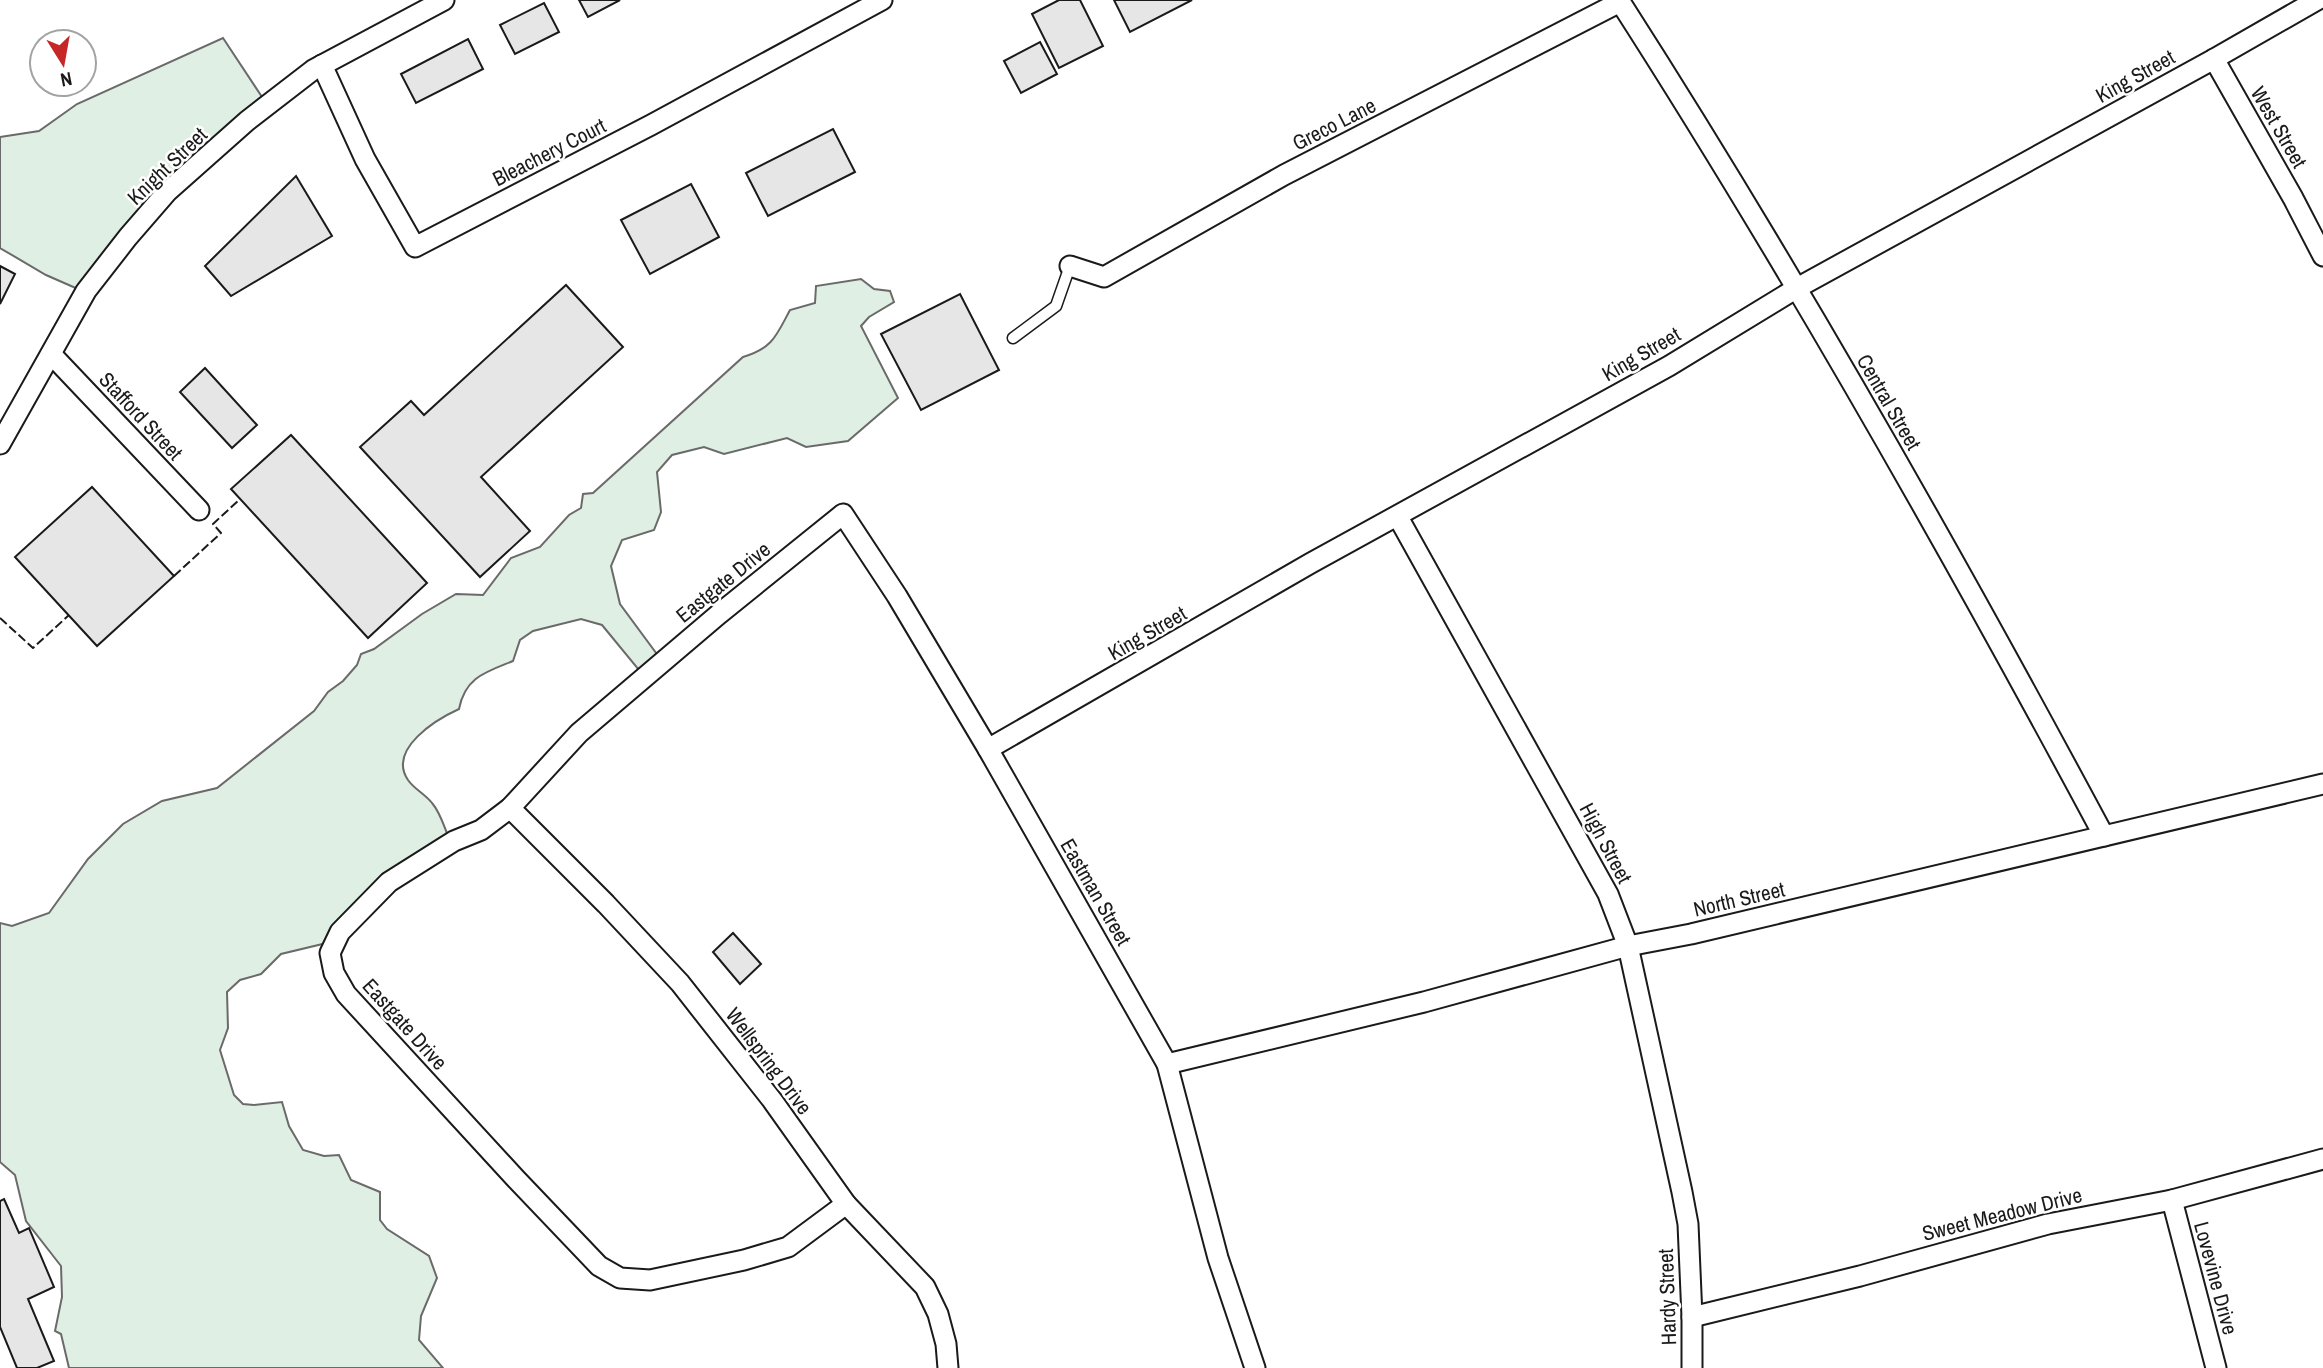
<svg xmlns="http://www.w3.org/2000/svg" width="2323" height="1368" font-family="'Archivo Narrow',sans-serif">
<style>
.green{fill:#e0efe3;stroke:#6a6a6a;stroke-width:2}
.building{fill:#e6e6e6;stroke:#1a1a1a;stroke-width:2}
.lines{fill:none;stroke-linecap:round;stroke-linejoin:round}
.service-casing{stroke:#1a1a1a;stroke-width:13}
.minor-casing{stroke:#1a1a1a;stroke-width:23}
.service{stroke:#fff;stroke-width:10}
.minor{stroke:#fff;stroke-width:19}
.fence{stroke:#1a1a1a;stroke-width:2;stroke-dasharray:9 3.5;stroke-linecap:butt}
.labels{text-anchor:middle;dominant-baseline:central;stroke-width:5;stroke-linejoin:round;paint-order:stroke}
.street-label{font-size:21px;fill:#1a1a1a;stroke:#fff}
</style>
<rect width="100%" height="100%" fill="#fff"/>
<g class="green">
<path d="M223 38 268 106 174 188 87 293 46 275 0 248V137L39 131 77 104Z"/>
<path d="M861 279 874 289 890 291 894 302 869 317 861 326 898 398 848 441 806 447 787 438 724 454 704 447 672 455 657 472 661 512 654 530 622 540 611 566 620 604 662 661 643 675 602 625 581 619 533 631 520 640 513 661C486 672 465 677 459 709 437 719 387 749 408 780 414 789 425 794 432 803 441 813 445 830 451 843L335 941 281 954 261 974 240 980 227 992 228 1028 220 1050 234 1095 243 1104 254 1105 282 1102 289 1126 303 1150 324 1156 339 1155 351 1180 380 1192V1220L387 1229 429 1256 437 1278 421 1316 419 1340 443 1368H69L61 1334 55 1331 62 1297 61 1266 26 1221 15 1175 0 1162V923L12 926 49 913 88 859 123 824 162 801 217 788 314 711 328 692 343 681 357 665 361 654 374 649 422 614 456 594 483 595 511 558 540 547 569 515 581 508 583 494 593 493 743 357C773 348 776 336 790 310L815 303 816 286Z"/>
</g>
<g class="building">
<path d="M579 0H620L588 17Z"/>
<path d="M1059 0H1080L1103 46 1059 68 1032 14Z"/>
<path d="M1114 0H1192L1130 32Z"/>
<path d="M544 3 559 32 515 54 500 25Z"/>
<path d="M468 39 483 69 416 103 401 74Z"/>
<path d="M1040 42 1057 74 1021 93 1004 61Z"/>
<path d="M833 129 855 172 768 216 746 173Z"/>
<path d="M296 176 332 236 231 296 205 266Z"/>
<path d="M691 184 719 237 650 274 621 220Z"/>
<path d="M0 266 15 274 0 304Z"/>
<path d="M566 285 623 347 481 477 530 531 480 577 360 447 411 401 424 415Z"/>
<path d="M960 294 999 370 921 410 881 334Z"/>
<path d="M205 368 257 425 232 448 180 392Z"/>
<path d="M291 435 427 583 368 638 231 489Z"/>
<path d="M92 487 174 576 97 646 15 557Z"/>
<path d="M733 933 761 964 740 984 713 952Z"/>
<path d="M4 1199 19 1233 29 1228 54 1287 28 1299 54 1361 37 1368H17L0 1327V1201Z"/>
</g>
<g class="lines">
<g class="service-casing">
<path id="service" d="M1013 338 1056 306 1070 266"/>
</g>
<g class="minor-casing">
<g id="minor">
<path d="M1619 0C1793 271 1952 552 2104 836"/>
<path d="M2214 59 2293 198 2323 256"/>
<path d="M322 65 365 159 415 247 651 125 882 0"/>
<path d="M1070 266 1104 277 1284 175 1620 2"/>
<path d="M51 354 199 510"/>
<path d="M0 444 86 291 128 237 167 192 247 121 313 70 444 0"/>
<path d="M1398 517 1608 894 1628 946 1682 1192 1688 1224 1692 1317V1368"/>
<path d="M988 749 1311 563 1669 366 1797 288 2214 59 2317 0"/>
<path d="M510 808 606 904 680 983 772 1100 846 1204 925 1287 938 1314 946 1344 948 1368"/>
<path d="M1167 1064 1424 1002 1628 946 1691 934 2323 784"/>
<path d="M2172 1200 2216 1368"/>
<path d="M846 1204 788 1247 744 1260 650 1280 620 1278 599 1266 516 1179 346 994 334 973 330 953 340 932 389 882 454 841 481 830 510 808 579 733 719 614 843 514 897 596 988 749 1167 1064 1218 1258 1255 1368"/>
<path d="M1692 1317 1860 1276 2048 1224 2172 1200 2323 1159"/>
</g>
</g>
<use href="#service" class="service"/>
<use href="#minor" class="minor"/>
<g class="fence">
<path d="M174 576 221 533 213 524 240 499"/>
<path d="M0 618 33 648 69 615"/>
</g>
</g>
<g class="labels">
<g class="street-label">
<text transform="translate(2135 76) rotate(-29)">King Street</text>
<text transform="translate(1334 124) rotate(-27)">Greco Lane</text>
<text transform="translate(2279 127) rotate(60)">West Street</text>
<text transform="translate(549 152) rotate(-27)">Bleachery Court</text>
<text transform="translate(167 166) rotate(-44)">Knight Street</text>
<text transform="translate(1641 354) rotate(-30)">King Street</text>
<text transform="translate(1889 402) rotate(60)">Central Street</text>
<text transform="translate(141 416) rotate(47)">Stafford Street</text>
<text transform="translate(723 582) rotate(-39)">Eastgate Drive</text>
<text transform="translate(1147 633) rotate(-30)">King Street</text>
<text transform="translate(1606 843) rotate(62)">High Street</text>
<text transform="translate(1096 892) rotate(60)">Eastman Street</text>
<text transform="translate(1739 899) rotate(-13)">North Street</text>
<text transform="translate(405 1024) rotate(48)">Eastgate Drive</text>
<text transform="translate(769 1061) rotate(53)">Wellspring Drive</text>
<text transform="translate(2002 1214) rotate(-14)">Sweet Meadow Drive</text>
<text transform="translate(2216 1278) rotate(75)">Lovevine Drive</text>
<text transform="translate(1667 1297) rotate(-92)">Hardy Street</text>
</g>
</g>
<g transform="translate(63 63) rotate(169)"><circle r="33" fill="#ffffff" stroke="#a3a3a3" stroke-width="2"/>
<path d="M0-5L12 26L0 18L-12 26Z" fill="#c62828"/>
<text y="-10" font-size="19" font-weight="bold" text-anchor="middle" fill="#1a1a1a">N</text>
</g>
</svg>
